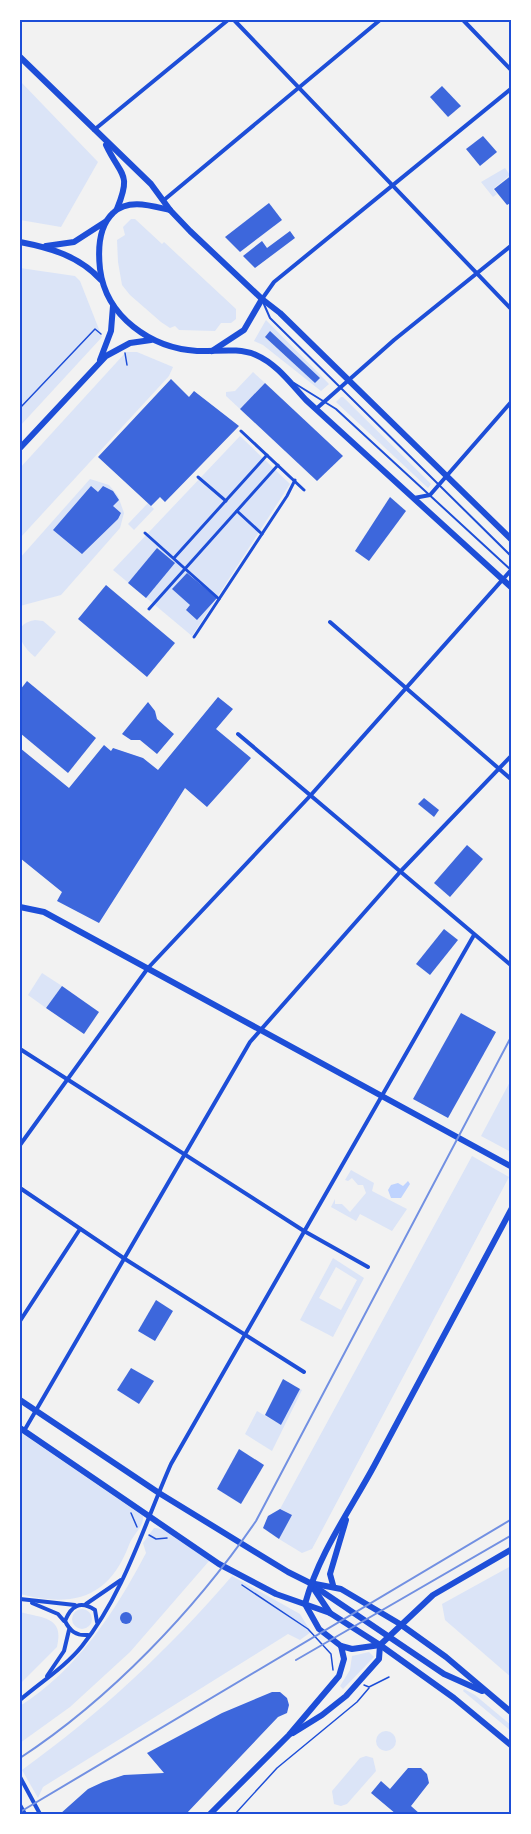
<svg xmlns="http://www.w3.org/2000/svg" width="531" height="1834" font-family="'PT Sans',sans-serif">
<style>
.green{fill:#dbe4f7;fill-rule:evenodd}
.water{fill:#bfd3fe}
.building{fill:#3d67dc}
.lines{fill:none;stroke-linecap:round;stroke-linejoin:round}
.path{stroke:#1d4ed8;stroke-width:1.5}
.service{stroke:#1d4ed8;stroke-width:2}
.pedestrian{stroke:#1d4ed8;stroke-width:3}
.minor{stroke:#1d4ed8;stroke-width:4}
.secondary{stroke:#1d4ed8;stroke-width:6}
.primary{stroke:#1d4ed8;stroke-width:6}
.rail{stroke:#7290e2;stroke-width:2}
.neatline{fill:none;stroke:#1d4ed8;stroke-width:2}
</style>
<rect width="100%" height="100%" fill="#f2f2f2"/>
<g class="green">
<path d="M20 81 98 162 61 227 20 220Z"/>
<path d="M505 168 510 175 493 189 497 194 493 197 481 182Z"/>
<path d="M131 219H135L162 244 164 242 236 309V319L231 323H221L215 331 179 330 175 326 170 328 161 322 130 295 122 285 118 262 117 240 125 235 123 227Z"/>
<path d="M20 268 75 276 80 281 102 337 20 426Z"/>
<path d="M266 320 329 384 321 391 263 345 254 341Z"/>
<path d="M126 352H137L173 367 169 376 20 538V468Z"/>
<path d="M253 372 265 383 240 409 226 396V392L235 391Z"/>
<path d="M341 397H343L431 484 428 488 336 402Z"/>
<path d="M240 436 290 484 192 636 113 570Z"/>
<path d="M90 479 109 485 118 496 124 513 120 528 61 595 20 606V558Z"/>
<path d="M148 503 154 509 134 530 128 524Z"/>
<path d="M35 620 43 621 56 632 35 657C21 646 9 625 35 620Z"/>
<path d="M42 973 62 986 46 1008 28 995Z"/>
<path d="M511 1080V1152L481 1136Z"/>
<path d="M472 1156 509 1177 312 1549 302 1553 279 1539 291 1515 280 1509Z"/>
<path d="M351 1170 374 1183 372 1191 407 1209 392 1231 360 1214 356 1221 331 1207 335 1199V1204H342L350 1212 366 1193 363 1185H358L352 1178 348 1181 345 1180Z"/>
<path d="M333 1258 364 1278 333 1337 300 1320ZM336 1267 357 1280 341 1310 319 1298Z"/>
<path d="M300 1389 302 1390 272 1451 245 1434 257 1411 281 1425Z"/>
<path d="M20 1432 143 1516C144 1527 133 1534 129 1545 109 1598 73 1608 20 1594Z"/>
<path d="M154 1528C168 1527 197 1552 209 1561L130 1652 70 1707 20 1743V1706C77 1670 115 1612 146 1553L143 1543Z"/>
<path d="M511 1566V1677L445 1620 442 1604Z"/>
<path d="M232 1576 300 1614 311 1632 300 1640 288 1634 43 1787 38 1798 22 1770C102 1712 168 1650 232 1576Z"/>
<circle cx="82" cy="1619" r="10"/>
<path d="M20 1612C41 1618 65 1616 57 1647L20 1684Z"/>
<path d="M369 1652 374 1657 343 1689 340 1686 350 1670 352 1656Z"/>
<path d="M464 1689 475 1695 511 1725V1731L463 1691Z"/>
<circle cx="386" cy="1741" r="10"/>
<path d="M366 1756 373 1758 376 1771 347 1804 341 1806 334 1804 332 1791 360 1758Z"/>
</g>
<path class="water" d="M408 1181 410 1184 401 1198H391L388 1190 391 1185 398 1183 403 1186Z"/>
<g class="building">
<path d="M442 86 461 106 448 117 430 97Z"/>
<path d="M483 136 497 152 480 166 466 149Z"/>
<path d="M512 175V202L507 205 494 189Z"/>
<path d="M269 203 282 220 240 252 225 237Z"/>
<path d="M290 231 295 238 255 268 243 256 262 241 267 248Z"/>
<path d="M270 331 320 378 315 383 265 337Z"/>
<path d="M171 379 189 397 194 391 239 426 165 502 160 497 151 506 98 457Z"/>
<path d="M265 383 343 456 317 481 240 409Z"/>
<path d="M91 486 98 492 103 486 113 491 119 500 113 506 121 513 118 519 82 554 53 530Z"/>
<path d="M390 497 406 511 369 561 355 551Z"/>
<path d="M157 548 175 563 146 598 128 583Z"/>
<path d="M187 573 217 598 197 620 186 610 190 605 172 589Z"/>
<path d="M106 585 175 643 147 677 78 619Z"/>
<path d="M27 681 96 738 68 773 20 733V690Z"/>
<path d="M218 697 233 709 216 729 251 758 207 807 185 788 99 923 57 901 62 892 20 858V748L69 788 104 745 111 751 113 748 143 758 158 770Z"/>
<path d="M148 702 155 711 157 719 174 734 157 754 140 740H131L122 734Z"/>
<path d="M424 798 439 810 434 817 418 804Z"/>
<path d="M467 845 483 859 450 897 434 883Z"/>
<path d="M444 929 458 940 430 975 416 964Z"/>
<path d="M62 986 99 1012 84 1034 46 1008Z"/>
<path d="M461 1013 496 1032 448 1118 413 1099Z"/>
<path d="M156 1300 173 1311 155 1341 138 1331Z"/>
<path d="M131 1368 154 1381 139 1404 117 1390Z"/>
<path d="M283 1379 300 1389 281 1425 265 1415Z"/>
<path d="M239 1449 264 1465 241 1504 217 1489Z"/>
<path d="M280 1509 292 1515 279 1539 263 1528 268 1516Z"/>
<circle cx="126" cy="1618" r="6"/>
<path d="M272 1692H280L287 1698 289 1705 287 1713 278 1717 186 1814H60L88 1789 103 1782 124 1775 164 1773 147 1753 222 1713Z"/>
<path d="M408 1768H421L427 1774 429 1783 411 1806 420 1814H396L371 1793 381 1781 390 1789Z"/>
</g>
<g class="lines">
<g class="path">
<path d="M125 353 127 365"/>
<path d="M20 408 95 329 101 334"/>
<path d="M131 1513 137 1527"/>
<path d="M149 1535 156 1539 167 1538"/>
<path d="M242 1585 308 1629 331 1654 333 1670"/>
<path d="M364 1685 369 1687 389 1677"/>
<path d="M235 1814 277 1768 357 1702 369 1688"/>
</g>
<g class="service">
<path d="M263 302 270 318 512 557"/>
<path d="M294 383 336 409 512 571"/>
</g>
<g class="pedestrian">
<path d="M241 431 304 490"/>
<path d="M198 477 226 501"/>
<path d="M237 511 262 534"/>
<path d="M145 533 219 599"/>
<path d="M174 558 267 455"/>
<path d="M149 609 278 465"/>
<path d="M194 637 287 496 295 480"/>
</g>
<g class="minor">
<path d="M234 20 512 310"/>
<path d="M463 20 512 71"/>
<path d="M94 130 228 20"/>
<path d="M164 200 380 20"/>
<path d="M262 299 274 282 512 88"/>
<path d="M316 409 394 340 512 245"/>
<path d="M414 498 430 495 512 401"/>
<path d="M330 622 512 780"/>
<path d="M238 734 512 966"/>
<path d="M20 1049 304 1231 368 1267"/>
<path d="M20 1145 148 968 310 796 512 569"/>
<path d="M20 1188 125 1259 304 1372"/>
<path d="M20 1321 80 1229"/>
<path d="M24 1431 250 1042 400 872 512 755"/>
<path d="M20 1599 75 1605"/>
<path d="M32 1603 58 1614 64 1621"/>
<path d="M86 1604 121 1580"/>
<path d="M88 1635C76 1636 70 1631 65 1621 71 1606 80 1600 95 1610L97 1622"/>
<path d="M47 1676 64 1651 69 1630"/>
<path d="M20 1700C41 1682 65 1667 82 1646 124 1594 144 1525 171 1464L474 935"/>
<path d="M20 1777 40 1814"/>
<path d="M20 1805 25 1814"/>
</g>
<g class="secondary">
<path d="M20 57 151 184 170 210 190 231 262 299 280 313 512 540"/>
<path d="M106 145C121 177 132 172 117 209"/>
<path d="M170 210C152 206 128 198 113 213 98 227 98 251 100 269 106 317 151 348 197 351 215 352 238 347 256 355 277 364 291 384 306 400L512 588"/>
<path d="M20 242C51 248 79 256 101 280"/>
<path d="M46 246 74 242 105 222"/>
<path d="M212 351 244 330 262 299"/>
<path d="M100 360 111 331 113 306"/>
<path d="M20 448 106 356 130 343 151 340"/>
<path d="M20 907 44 912 512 1167"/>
<path d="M293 1733 322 1715 346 1696 379 1659 380 1645"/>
<path d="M210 1814 289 1735 339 1676 344 1659 341 1646 352 1649 380 1645 433 1595 512 1549"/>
</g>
<g class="primary">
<path d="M20 1400 159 1493 288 1572 310 1583 341 1589 400 1624 446 1657 512 1713"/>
<path d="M20 1428 219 1564 276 1594 330 1613 380 1645 454 1698 512 1746"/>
<path d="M311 1584 444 1674 482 1691"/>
<path d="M333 1585 330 1574 346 1520"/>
<path d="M314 1589 330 1613"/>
<path d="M341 1646 319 1629 305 1604C319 1553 349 1512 374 1466 420 1380 466 1294 512 1208"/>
</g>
<g class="rail">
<path d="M296 1660 512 1535"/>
<path d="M20 1758C110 1699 195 1610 256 1521L512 1035"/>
<path d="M20 1812 512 1519"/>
</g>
</g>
<rect width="531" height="1834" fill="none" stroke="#ffffff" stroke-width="42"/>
<rect x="21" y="21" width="489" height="1792" class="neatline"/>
</svg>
